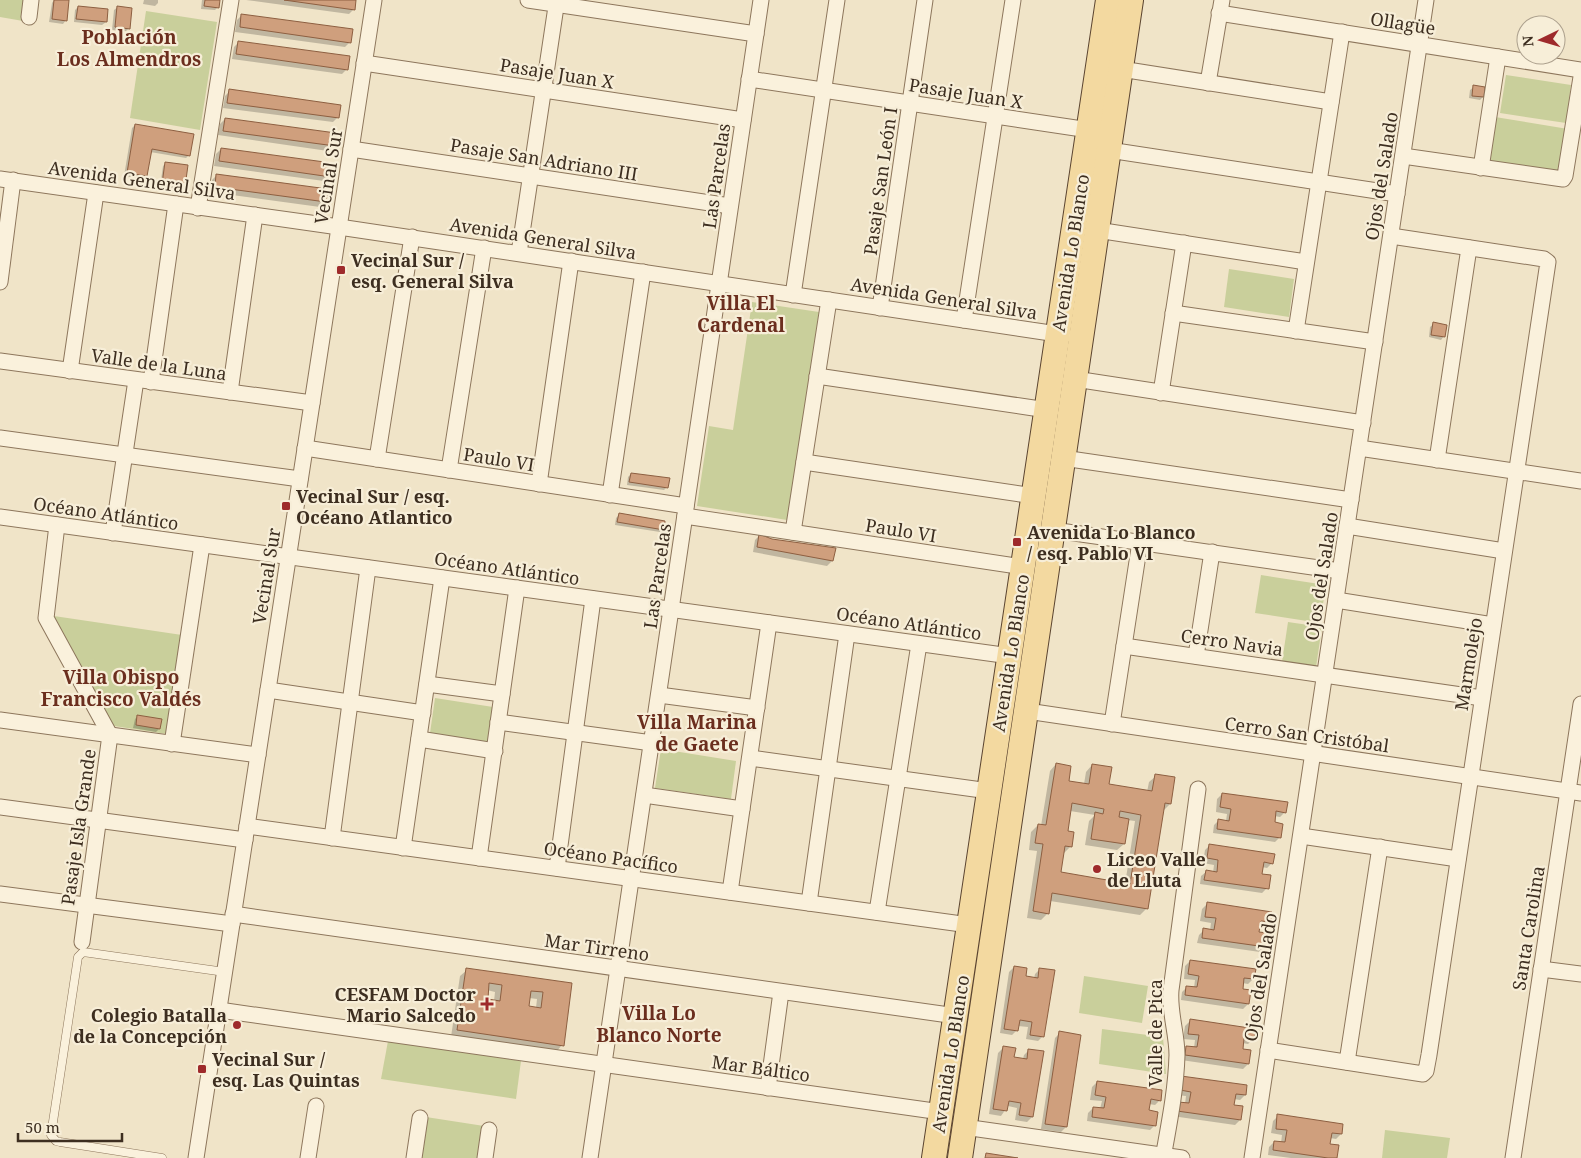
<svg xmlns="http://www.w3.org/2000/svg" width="1581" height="1158" font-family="'Noto Serif',serif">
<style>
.green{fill:#c9cf9b}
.shadow{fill:#0003;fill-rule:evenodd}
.building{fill:#cf9f7d;stroke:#8d5f41;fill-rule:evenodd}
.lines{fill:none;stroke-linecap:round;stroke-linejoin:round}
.lane-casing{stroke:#8d765c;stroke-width:9}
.street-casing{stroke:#8d765c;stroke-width:17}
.primary-casing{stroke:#5b4430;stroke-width:26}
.lane{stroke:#faf1dc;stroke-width:8}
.street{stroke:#faf1dc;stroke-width:15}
.primary{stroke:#f3d9a0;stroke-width:24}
.poi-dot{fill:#9e2a2b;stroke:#f7eed8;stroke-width:2}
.labels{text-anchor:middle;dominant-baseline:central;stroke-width:4.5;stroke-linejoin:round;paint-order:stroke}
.street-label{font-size:18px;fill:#3d2e20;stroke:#f7eed8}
.poi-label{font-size:18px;font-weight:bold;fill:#3d2e20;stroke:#f7eed8;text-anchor:start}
.neighbourhood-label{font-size:19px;font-weight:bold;fill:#6b2e1e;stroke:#f7eed8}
</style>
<rect width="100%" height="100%" fill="#f0e4c8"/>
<g class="green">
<path d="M0 0H26L23 21 0 17Z"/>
<path d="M146 11 217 22 200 130 130 118Z"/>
<path d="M1506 75 1571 85 1566 123 1500 113Z"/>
<path d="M1495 117 1568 129 1561 175 1488 164Z"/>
<path d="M1229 269 1294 279 1289 317 1224 307Z"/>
<path d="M752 302 819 312 787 520 697 506 709 426 733 430Z"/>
<path d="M1261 575 1326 585 1320 623 1255 613Z"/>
<path d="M54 616 182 635 167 734 114 726Z"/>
<path d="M1288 622 1322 627 1316 667 1282 662Z"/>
<path d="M435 698 493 707 488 742 430 733Z"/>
<path d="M661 749 736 761 731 799 655 788Z"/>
<path d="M1084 976 1148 986 1142 1023 1079 1013Z"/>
<path d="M1102 1029 1163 1037 1166 1074 1099 1064Z"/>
<path d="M388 1041 521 1061 516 1099 381 1079Z"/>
<path d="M426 1117 484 1126 479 1158H420Z"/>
<path d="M1385 1130 1450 1138 1447 1158H1382Z"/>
</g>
<g class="shadow">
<path d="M54 0H59L66 20 63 24 49 22 52 3Z"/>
<path d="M144 0H158V3L155 6 143 4Z"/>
<path d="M202 0H219L218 7 215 10 201 9Z"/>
<path d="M246 0H355L354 9 349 14Z"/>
<path d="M78 7 106 22 102 25 74 22 75 10Z"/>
<path d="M118 7 129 28 126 31 112 30 114 10Z"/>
<path d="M242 15 350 42 345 47 235 32 237 20Z"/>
<path d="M239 42 347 69 342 74 232 59 234 47Z"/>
<path d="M1474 87 1483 97 1480 100 1469 98 1470 90Z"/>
<path d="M230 91 338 117 333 122 223 108 225 96Z"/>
<path d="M225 119 333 146 328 151 218 135 220 124Z"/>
<path d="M135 125 189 155 186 158 150 152 146 176 143 179 124 176 132 128Z"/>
<path d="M221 149 329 176 324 181 214 166 216 154Z"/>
<path d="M166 163 184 187 181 190 160 187 163 166Z"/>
<path d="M217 175 327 190 325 202 320 207 210 192 212 180Z"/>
<path d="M1434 324 1444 336 1441 340 1429 337 1430 327Z"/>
<path d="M631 474 667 487 664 490 627 485 628 477Z"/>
<path d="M619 515 663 529 660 532 615 525 616 518Z"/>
<path d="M760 535 832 561 827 566 753 552 755 540Z"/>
<path d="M138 716 159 729 156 732 133 728 135 719Z"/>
<path d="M1056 764 1067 782 1084 784 1086 772 1092 765 1107 785 1147 792 1149 782 1156 776 1170 804 1163 811 1147 908 1140 915 1050 901 1048 913 1041 920 1027 918 1037 851 1029 850 1031 832 1038 825 1041 826 1050 771ZM1070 811 1095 815 1089 821 1085 845 1117 850 1124 844 1127 820 1135 821 1125 884 1059 873 1062 853H1064L1071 846 1067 832Z"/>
<path d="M1222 794 1285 812 1280 817 1274 816 1273 823 1280 837 1275 842 1213 833 1214 825 1219 820 1226 821 1227 814 1216 812 1217 799Z"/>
<path d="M1210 845 1272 863 1267 868 1262 867 1261 875 1267 888 1262 893 1200 884 1201 876 1206 872 1213 873 1214 865 1203 863 1205 850Z"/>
<path d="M1207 904 1270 922 1265 927 1259 926 1258 933 1265 947 1260 952 1197 943 1199 935 1204 930 1210 931 1211 923 1200 921 1202 909Z"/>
<path d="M1190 961 1253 979 1248 984 1242 983 1241 990 1250 991 1248 1004 1243 1009 1181 1000 1182 992 1187 987 1194 988 1195 980 1184 979 1185 966Z"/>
<path d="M1014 967 1024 977 1034 979 1035 974 1040 969 1043 1036 1038 1041 1026 1039 1028 1027 1018 1026 1017 1030 1012 1035 1000 1033 1009 972Z"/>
<path d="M467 970 571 985 562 1045 556 1052 451 1037 460 976ZM487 990 495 992 494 1001 486 1000ZM529 998 537 999 536 1008 527 1007Z"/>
<path d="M1190 1021 1253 1039 1248 1044 1242 1043 1241 1050 1248 1064 1243 1069 1181 1060 1182 1052 1187 1047 1194 1048 1195 1040 1183 1039 1185 1026Z"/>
<path d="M1060 1033 1080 1036 1066 1127 1061 1132 1041 1129 1055 1038Z"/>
<path d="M1003 1048 1013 1058 1023 1059 1024 1055 1029 1050 1032 1117 1027 1122 1015 1120 1017 1108 1008 1106 1001 1116 989 1114 998 1053Z"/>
<path d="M1182 1077 1245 1095 1240 1100 1234 1099 1233 1106 1240 1120 1235 1125 1172 1116 1185 1104 1186 1096 1175 1095Z"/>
<path d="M1097 1082 1160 1100 1155 1105 1149 1104 1148 1111 1155 1125 1150 1130 1087 1121 1088 1113 1093 1108 1100 1109 1102 1101 1090 1100 1092 1087Z"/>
<path d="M1278 1116 1341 1134 1336 1139 1330 1138 1329 1145 1336 1158H1291L1268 1155 1269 1147 1274 1142 1281 1143 1282 1135 1271 1133 1273 1121Z"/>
</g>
<g class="building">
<path d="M54 0H69L67 21 52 19Z"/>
<path d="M205 0H220L219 8 204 6Z"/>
<path d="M284 0H356L355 10Z"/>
<path d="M78 6 108 9 107 22 76 19Z"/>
<path d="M117 6 132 8 130 29 115 27Z"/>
<path d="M241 14 353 29 351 43 240 27Z"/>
<path d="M238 41 350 56 348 70 236 54Z"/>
<path d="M1473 85 1485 87 1484 97 1472 96Z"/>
<path d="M229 89 341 105 339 118 227 103Z"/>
<path d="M225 118 336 133 335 146 223 131Z"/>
<path d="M135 124 194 134 190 156 152 149 147 176 127 173Z"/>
<path d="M221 148 332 163 331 177 219 161Z"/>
<path d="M165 162 188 165 185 187 162 184Z"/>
<path d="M216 174 328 189 326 202 215 187Z"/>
<path d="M1433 322 1447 325 1445 337 1431 335Z"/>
<path d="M631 473 670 478 668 488 629 482Z"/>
<path d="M619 513 665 521 664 530 617 522Z"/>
<path d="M759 534 772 539 836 548 833 561 757 547Z"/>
<path d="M137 715 162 719 160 729 136 725Z"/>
<path d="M1056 763 1071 766 1069 781 1089 784 1092 764 1112 767 1109 784 1152 791 1155 774 1175 777 1171 804 1165 803 1148 909 1052 893 1049 914 1033 911 1043 844 1035 843 1038 824 1046 825ZM1072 803 1104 809 1103 814 1095 812 1091 839 1125 844 1129 819 1119 817 1120 811 1141 815 1130 884 1061 872 1065 846 1072 847 1074 832 1068 831Z"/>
<path d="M1222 793 1288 802 1286 813 1276 811 1275 822 1283 824 1281 838 1217 829 1218 819 1229 821 1231 809 1220 807Z"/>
<path d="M1209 844 1275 854 1273 864 1264 862 1262 874 1271 875 1269 889 1204 880 1206 870 1217 872 1218 860 1207 858Z"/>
<path d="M1207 902 1272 912 1271 922 1261 921 1259 932 1268 933 1266 947 1202 938 1203 928 1214 930 1216 918 1205 917Z"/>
<path d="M1190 960 1256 969 1254 979 1244 978 1243 989 1251 990 1249 1004 1185 995 1186 986 1197 987 1199 976 1188 974Z"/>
<path d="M1014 966 1027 968 1026 976 1038 978 1039 968 1055 970 1044 1037 1030 1035 1032 1022 1020 1020 1018 1031 1004 1029Z"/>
<path d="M466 968 572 983 564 1046 457 1030ZM489 983 502 985 500 1001 488 999ZM531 991 543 992 541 1008 529 1006Z"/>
<path d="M1190 1019 1256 1029 1254 1039 1244 1038 1243 1049 1251 1050 1249 1064 1185 1055 1186 1046 1197 1047 1199 1035 1188 1034Z"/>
<path d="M1059 1031 1081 1035 1067 1127 1045 1124Z"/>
<path d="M1003 1046 1016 1048 1014 1057 1027 1059 1028 1049 1044 1051 1033 1117 1019 1115 1021 1103 1009 1101 1007 1111 993 1109Z"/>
<path d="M1181 1076 1247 1085 1246 1095 1236 1094 1234 1105 1243 1106 1241 1120 1177 1111 1178 1102 1189 1103 1191 1092 1180 1090Z"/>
<path d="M1097 1081 1162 1090 1161 1101 1151 1099 1149 1110 1158 1112 1156 1126 1092 1117 1093 1107 1104 1108 1106 1097 1095 1095Z"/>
<path d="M1277 1114 1343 1124 1342 1134 1332 1133 1330 1144 1339 1145 1337 1158H1328L1273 1150 1274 1141 1285 1142 1287 1130 1276 1129Z"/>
<path d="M986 1153 1018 1158H985Z"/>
</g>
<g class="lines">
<g class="lane-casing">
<path id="lane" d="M162 1158 60 1142 56 1141 51 1135 78 957 83 952 225 972"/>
</g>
<g class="street-casing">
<g id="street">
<path d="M528 0 756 34"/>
<path d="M1219 13 1581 70"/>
<path d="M29 17 31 0"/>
<path d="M364 63 743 120"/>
<path d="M1121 69 1331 102"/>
<path d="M749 79 1089 130"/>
<path d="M1208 83 1222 0"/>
<path d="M351 149 730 206"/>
<path d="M1109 150 1397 194"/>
<path d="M1403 156 1563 179 1565 176 1581 77"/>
<path d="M1481 168 1498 57"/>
<path d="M0 179 339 227 1064 335"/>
<path d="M198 208 231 0"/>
<path d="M1097 230 1306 262"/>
<path d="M519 253 557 0"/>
<path d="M0 282 13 180"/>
<path d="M793 295 837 0"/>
<path d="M880 308 925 0"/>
<path d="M1173 313 1375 342"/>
<path d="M964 320 1013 0"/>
<path d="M1296 331 1342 32"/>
<path d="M0 361 312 403"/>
<path d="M70 371 96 193"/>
<path d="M817 376 1047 410"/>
<path d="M1075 379 1363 423"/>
<path d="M151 382 176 204"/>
<path d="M230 392 255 215"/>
<path d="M1161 393 1184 243"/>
<path d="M0 438 300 479"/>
<path d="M305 448 686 506"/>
<path d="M1359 448 1581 481"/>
<path d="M1063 458 1351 500"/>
<path d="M377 459 412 237"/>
<path d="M1437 460 1469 248"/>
<path d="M804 462 1034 496"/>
<path d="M449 470 484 248"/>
<path d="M539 484 571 261"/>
<path d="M610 495 643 272"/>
<path d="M685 516 1023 567"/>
<path d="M0 517 1010 656"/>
<path d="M57 525 46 618 110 735 82 942"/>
<path d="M1347 526 1504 551"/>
<path d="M1053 530 1340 571"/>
<path d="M793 532 829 300"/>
<path d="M113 533 136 380"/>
<path d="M1336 600 1493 625"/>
<path d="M1124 646 1482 698"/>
<path d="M1196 656 1212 552"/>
<path d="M427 684 502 694"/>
<path d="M268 690 423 713"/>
<path d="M659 695 757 708"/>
<path d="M1027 711 1581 793"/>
<path d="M0 720 258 755"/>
<path d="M498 722 652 743"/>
<path d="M1112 724 1140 542"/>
<path d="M419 739 495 751"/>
<path d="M172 744 202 545"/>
<path d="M750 758 989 791"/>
<path d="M644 795 742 809"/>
<path d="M0 807 245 840"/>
<path d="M247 826 969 925"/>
<path d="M1301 836 1458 859"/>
<path d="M332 838 368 568"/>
<path d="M403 848 442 578"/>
<path d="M479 858 517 588"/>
<path d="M557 868 593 599"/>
<path d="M730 892 769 623"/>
<path d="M0 894 232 924"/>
<path d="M809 903 847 634"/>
<path d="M877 912 919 644"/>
<path d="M233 914 956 1016"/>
<path d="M1541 969 1581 974"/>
<path d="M219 1010 941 1112"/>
<path d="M1268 1050 1423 1074 1426 1071 1429 1055 1548 262 1544 259 1391 236"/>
<path d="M1347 1062 1380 847"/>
<path d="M768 1088 781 992"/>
<path d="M964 1127 1182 1158"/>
<path d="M196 1158 374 0"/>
<path d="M308 1158 316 1106"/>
<path d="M414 1158 420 1118"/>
<path d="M485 1158 489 1130"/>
<path d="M590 1158 761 0"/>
<path d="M1163 1158C1169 1124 1176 1090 1177 1055 1177 1033 1169 1012 1171 990L1198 789"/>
<path d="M1252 1158 1426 0"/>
<path d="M1513 1158 1581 704"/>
</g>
</g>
<g class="primary-casing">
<g id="primary">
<path d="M934 1158 1108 0"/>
<path d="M960 1158 1131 0"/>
</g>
</g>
<use href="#lane" class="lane"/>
<use href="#street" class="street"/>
<use href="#primary" class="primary"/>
</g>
<g class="poi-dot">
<rect x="336" y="265" width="10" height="10" rx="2.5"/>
<rect x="281" y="501" width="10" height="10" rx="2.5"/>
<rect x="1012" y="537" width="10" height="10" rx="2.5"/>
<circle cx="1097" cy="869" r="5"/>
<path d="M484.5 996.5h5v5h5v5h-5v5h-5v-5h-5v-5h5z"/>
<circle cx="237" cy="1025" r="5"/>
<rect x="197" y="1064" width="10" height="10" rx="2.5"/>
</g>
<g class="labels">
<g class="street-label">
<text transform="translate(1403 23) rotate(9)">Ollagüe</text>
<text transform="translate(557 73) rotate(9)">Pasaje Juan X</text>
<text transform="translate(966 93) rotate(9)">Pasaje Juan X</text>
<text transform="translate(544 159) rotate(9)">Pasaje San Adriano III</text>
<text transform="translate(328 176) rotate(-81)">Vecinal Sur</text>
<text transform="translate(716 176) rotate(-82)">Las Parcelas</text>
<text transform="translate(1381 176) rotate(-81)">Ojos del Salado</text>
<text transform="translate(142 180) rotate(8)">Avenida General Silva</text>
<text transform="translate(880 181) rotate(-82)">Pasaje San León I</text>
<text transform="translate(543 238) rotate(9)">Avenida General Silva</text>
<text transform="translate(1070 253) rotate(-81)">Avenida Lo Blanco</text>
<text transform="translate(944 298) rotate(9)">Avenida General Silva</text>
<text transform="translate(159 364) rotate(8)">Valle de la Luna</text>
<text transform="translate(499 459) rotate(9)">Paulo VI</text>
<text transform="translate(106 513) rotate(8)">Océano Atlántico</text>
<text transform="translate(901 530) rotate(9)">Paulo VI</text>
<text transform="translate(507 568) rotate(8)">Océano Atlántico</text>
<text transform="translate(266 576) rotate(-81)">Vecinal Sur</text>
<text transform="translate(657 576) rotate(-82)">Las Parcelas</text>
<text transform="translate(1321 576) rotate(-81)">Ojos del Salado</text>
<text transform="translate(909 623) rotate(8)">Océano Atlántico</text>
<text transform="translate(1232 642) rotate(8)">Cerro Navia</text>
<text transform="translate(1010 653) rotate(-81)">Avenida Lo Blanco</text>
<text transform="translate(1468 664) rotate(-81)">Marmolejo</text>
<text transform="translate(1307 734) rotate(8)">Cerro San Cristóbal</text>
<text transform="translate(78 827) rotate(-82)">Pasaje Isla Grande</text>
<text transform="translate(611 857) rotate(8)">Océano Pacífico</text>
<text transform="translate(1528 928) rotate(-81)">Santa Carolina</text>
<text transform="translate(597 947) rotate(8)">Mar Tirreno</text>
<text transform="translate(1260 977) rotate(-81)">Ojos del Salado</text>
<text transform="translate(1155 1033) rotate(-90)">Valle de Pica</text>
<text transform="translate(950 1054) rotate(-81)">Avenida Lo Blanco</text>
<text transform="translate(761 1068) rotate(8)">Mar Báltico</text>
</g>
<g class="poi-label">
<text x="351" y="260">Vecinal Sur /<tspan x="351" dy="21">esq. General Silva</tspan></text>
<text x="296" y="496">Vecinal Sur / esq.<tspan x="296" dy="21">Océano Atlantico</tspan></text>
<text x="1027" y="532">Avenida Lo Blanco<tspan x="1027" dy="21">/ esq. Pablo VI</tspan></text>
<text x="1107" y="859">Liceo Valle<tspan x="1107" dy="21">de Lluta</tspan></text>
<text x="476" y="994" text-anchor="end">CESFAM Doctor<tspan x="476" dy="21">Mario Salcedo</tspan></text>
<text x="227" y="1015" text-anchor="end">Colegio Batalla<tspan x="227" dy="21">de la Concepción</tspan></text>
<text x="212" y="1059">Vecinal Sur /<tspan x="212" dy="21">esq. Las Quintas</tspan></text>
</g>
<g class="neighbourhood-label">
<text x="129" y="37">Población<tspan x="129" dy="22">Los Almendros</tspan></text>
<text x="741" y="303">Villa El<tspan x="741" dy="22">Cardenal</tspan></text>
<text x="121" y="677">Villa Obispo<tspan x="121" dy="22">Francisco Valdés</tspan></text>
<text x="697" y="722">Villa Marina<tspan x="697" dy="22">de Gaete</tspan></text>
<text x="659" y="1013">Villa Lo<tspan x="659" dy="22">Blanco Norte</tspan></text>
</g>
</g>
<g transform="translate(1541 40) rotate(265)"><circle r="24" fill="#f7eed8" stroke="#ada18e"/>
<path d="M0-4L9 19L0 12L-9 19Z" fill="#9e2a2b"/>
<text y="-8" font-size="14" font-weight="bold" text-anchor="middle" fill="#3d2e20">N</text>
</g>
<path d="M18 1133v8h104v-8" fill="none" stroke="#3d2e20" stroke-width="2.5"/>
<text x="25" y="1133" font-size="15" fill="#3d2e20" stroke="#f7eed8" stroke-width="4" paint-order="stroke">50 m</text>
</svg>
